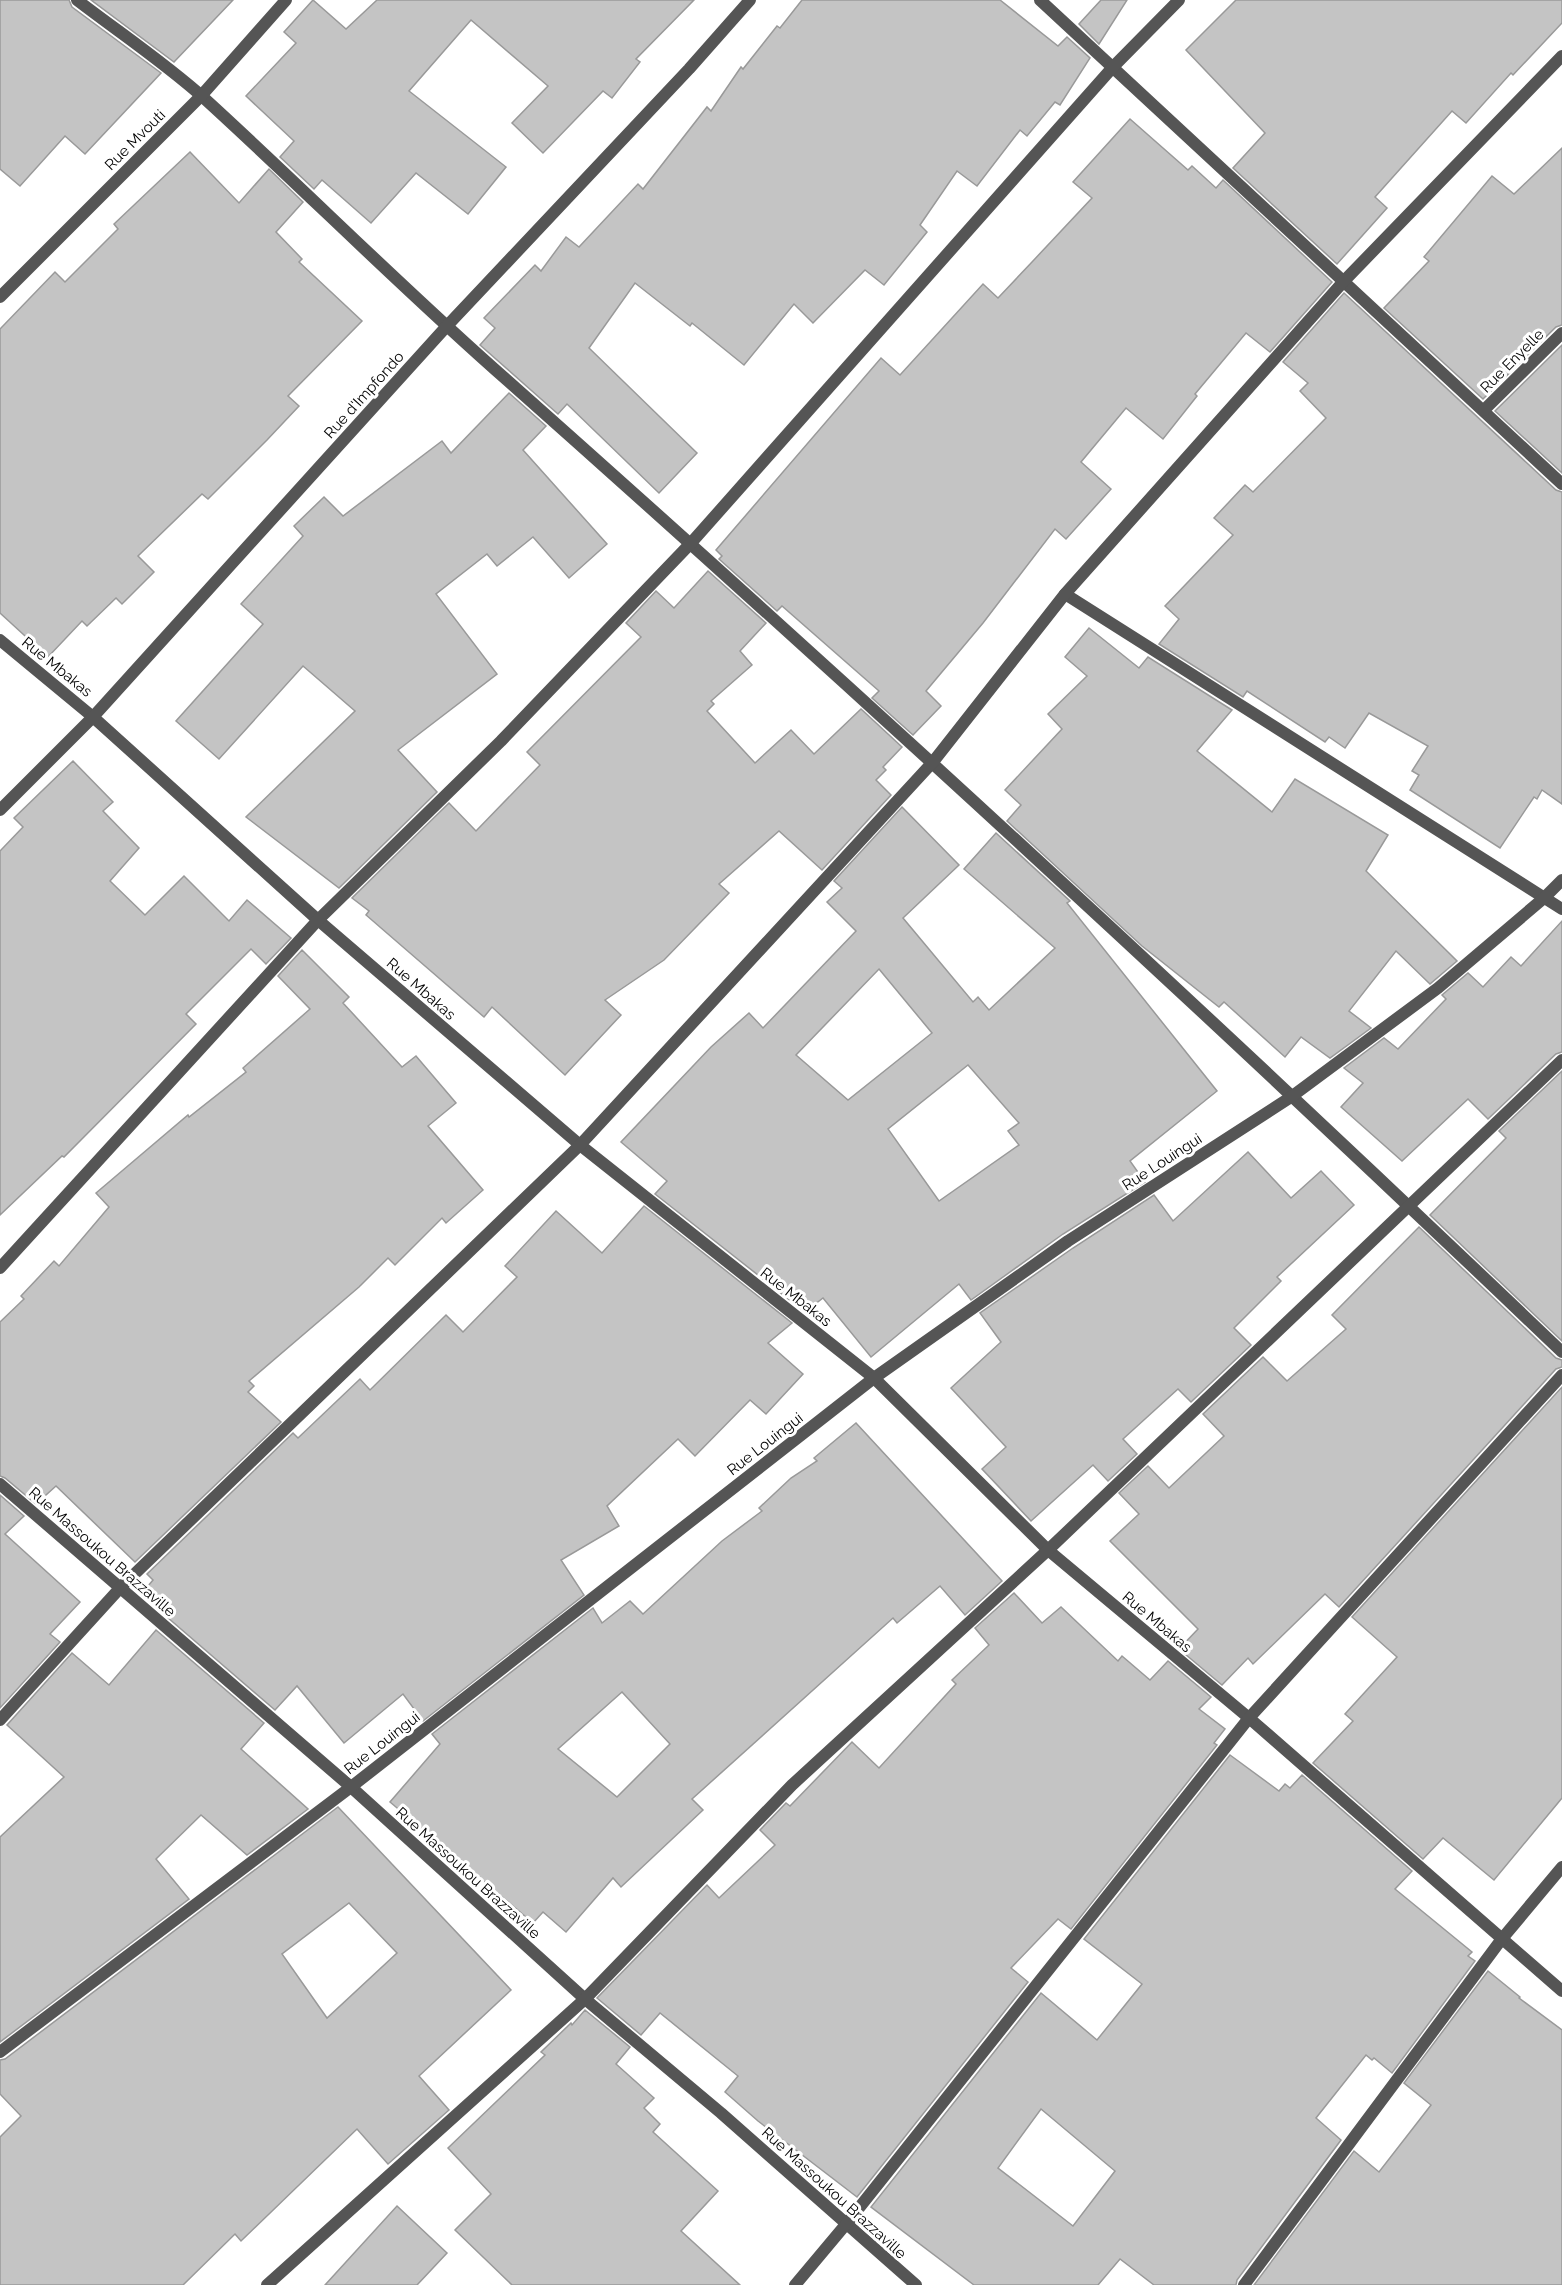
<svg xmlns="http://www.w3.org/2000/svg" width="1562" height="2285" font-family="Raleway,sans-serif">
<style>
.building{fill:#c4c4c4;stroke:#999;stroke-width:1.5;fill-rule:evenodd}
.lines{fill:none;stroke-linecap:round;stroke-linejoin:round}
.minor{stroke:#555;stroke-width:12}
.labels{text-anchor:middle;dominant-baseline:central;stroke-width:6;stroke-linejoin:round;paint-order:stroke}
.street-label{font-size:15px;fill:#000;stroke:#fff}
</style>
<rect width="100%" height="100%" fill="#fff"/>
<g class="building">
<path d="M0 0H69L72 7 161 73 85 154 65 136 20 186 0 169Z"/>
<path d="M91 0H233L174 62Z"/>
<path d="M313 0 346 29 377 0H694L636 59 640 62 612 98 603 91 543 153 512 123 548 86 471 20 409 91 506 167 468 214 416 173 371 223 322 180 314 189 280 157 294 141 246 96 296 43 284 32Z"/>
<path d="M802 0H1000L1058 46 1067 37 1090 58 1060 105 1055 102 1027 136 1020 130 977 186 957 171 920 225 927 232 884 285 865 270 813 323 794 304 744 365 692 323 690 326 635 283 589 348 697 453 659 493 567 404 558 414 480 345 495 328 484 318 535 265 541 271 566 237 579 247 638 184 643 189 707 107 711 111 741 67 743 69 777 26 780 28Z"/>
<path d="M1101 0H1127L1099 44 1079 24Z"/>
<path d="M1236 0H1562V23L1513 75 1511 73 1466 123 1452 111 1375 197 1387 208 1337 264 1233 168 1265 133 1186 50Z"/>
<path d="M1130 119 1188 170 1192 166 1216 188 1223 180 1332 282 1270 352 1246 333 1195 394 1197 396 1163 439 1126 408 1081 462 1111 489 1066 539 1055 529 983 623 926 691 941 706 913 735 872 698 879 691 782 606 777 611 719 559 722 556 716 550 881 358 900 375 983 284 998 298 1032 262 1092 198 1073 182Z"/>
<path d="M1562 148V325L1556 327 1483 399 1384 308 1429 261 1424 257 1492 176 1514 194Z"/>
<path d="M190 152 239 203 269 169 303 202 276 232 302 259 299 262 362 321 288 396 299 406 267 440 208 499 202 494 138 556 154 572 122 604 116 598 87 626 82 621 48 657 0 613V329L55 272 65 282 118 229 114 224Z"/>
<path d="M1344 293 1556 490 1562 492V804L1542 790 1537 799 1534 797 1500 848 1410 790 1419 775 1412 771 1428 746 1369 713 1345 748 1329 737 1325 742 1247 691 1243 697 1159 644 1179 619 1165 606 1233 535 1214 518 1245 485 1253 492 1326 418 1300 391 1308 383 1283 362Z"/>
<path d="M1562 345V473L1495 411Z"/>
<path d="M509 393 546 426 523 450 607 544 569 578 533 537 497 566 487 554 436 594 497 674 398 750 437 792 339 888 246 817 355 711 303 666 219 759 176 721 263 624 241 604 303 536 294 526 324 497 343 516 442 441 451 453Z"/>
<path d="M708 571 766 623 740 651 752 665 711 701 714 704 707 711 755 763 791 730 814 754 861 709 902 747 883 767 886 770 876 780 891 795 822 870 779 831 719 884 729 893 664 960 605 1000 621 1015 565 1075 492 1007 484 1017 366 915 369 911 352 898 449 803 476 831 540 765 527 752 641 637 626 623 656 591 674 608Z"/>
<path d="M1089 628 1139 668 1148 657 1232 710 1197 751 1272 812 1295 779 1388 835 1366 871 1457 961 1430 984 1396 951 1349 1011 1371 1028 1330 1058 1301 1037 1285 1057 1224 1002 1219 1007 1142 946 1007 821 1021 805 1005 790 1062 729 1048 714 1087 676 1065 657Z"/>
<path d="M73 761 113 802 103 811 139 848 110 881 145 915 184 876 229 921 247 900 291 938 266 964 251 949 186 1014 196 1024 64 1157 62 1156 0 1215V851L23 827 14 818Z"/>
<path d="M902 807 959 865 903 918 973 1002 978 997 989 1010 1055 948 964 869 996 833 1070 901 1067 903 1217 1091 1130 1161 1145 1182 1063 1234 971 1300 959 1284 871 1357 823 1298 805 1312 655 1194 667 1181 621 1142 711 1047 749 1013 763 1028 856 931 827 902 842 888 834 881ZM879 969 932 1033 848 1100 796 1055ZM968 1065 1019 1123 1008 1131 1019 1145 939 1201 888 1129Z"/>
<path d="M1562 921V1052L1556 1054 1488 1119 1468 1099 1402 1161 1341 1107 1363 1083 1344 1068 1384 1038 1398 1049 1446 999 1442 995 1468 973 1483 987 1511 957 1521 966Z"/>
<path d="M302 950 349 997 343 1003 402 1067 416 1056 456 1103 428 1126 483 1190 446 1223 442 1218 395 1265 388 1258 359 1287 249 1381 254 1386 248 1392 281 1422 135 1562 56 1486 36 1504 5 1478 0 1476V1322L24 1299 21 1296 54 1261 59 1266 109 1207 96 1193 188 1115 189 1117 246 1072 243 1068 310 1009 278 976Z"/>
<path d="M1562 1071V1341L1430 1215 1506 1138 1499 1131Z"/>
<path d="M1248 1152 1291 1198 1321 1171 1354 1205 1277 1277 1281 1281 1234 1328 1251 1345 1191 1402 1178 1389 1123 1439 1137 1454 1108 1481 1093 1465 1031 1521 982 1469 1006 1447 951 1388 1001 1342 980 1313 1073 1248 1154 1195 1173 1221Z"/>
<path d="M644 1206 792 1323 768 1343 803 1374 766 1414 750 1400 695 1456 678 1439 607 1506 619 1526 561 1560 584 1595 423 1721 403 1694 344 1743 297 1686 275 1710 167 1617 174 1610 148 1586 153 1580 147 1574 293 1433 298 1438 360 1379 370 1390 446 1315 463 1332 517 1277 505 1266 556 1211 602 1253Z"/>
<path d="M1419 1227 1556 1358 1562 1360V1367L1556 1369 1339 1607 1325 1594 1253 1664 1248 1658 1222 1685 1179 1649 1198 1629 1110 1541 1139 1514 1119 1493 1148 1466 1169 1488 1224 1436 1203 1414 1263 1357 1287 1381 1346 1329 1332 1315Z"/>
<path d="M1562 1387V1798L1494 1880 1443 1838 1423 1859 1313 1763 1353 1721 1345 1714 1397 1657 1352 1617Z"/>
<path d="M856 1423 1002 1581 965 1615 940 1586 897 1623 893 1618 692 1799 703 1810 621 1887 613 1878 566 1932 543 1912 533 1923 390 1802 440 1744 432 1734 593 1608 602 1623 630 1601 643 1614 722 1541 762 1511 759 1508 791 1478 817 1461 814 1458ZM622 1692 670 1744 617 1797 558 1749Z"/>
<path d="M0 1495 24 1516 5 1534 80 1602 50 1634 60 1642 0 1708Z"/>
<path d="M1014 1593 1042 1623 1061 1607 1118 1661 1122 1656 1150 1680 1168 1661 1211 1697 1199 1709 1225 1729 1214 1743 1217 1745 1071 1929 1058 1919 1011 1968 1028 1982 857 2197 758 2121 725 2092 738 2076 660 2013 641 2035 597 1998 707 1885 719 1898 775 1845 760 1830 786 1803 790 1806 852 1742 879 1768 956 1684 952 1680 989 1645 975 1628Z"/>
<path d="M156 1630 264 1723 241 1749 308 1809 247 1855 201 1815 156 1859 189 1899 0 2042V1837L64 1777 7 1725 72 1653 109 1685Z"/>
<path d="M1230 1755 1279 1791 1285 1784 1290 1788 1302 1775 1412 1871 1395 1889 1472 1952 1468 1956 1475 1961 1392 2073 1374 2058 1372 2060 1366 2055 1316 2118 1341 2140 1237 2280 1236 2285H1154L1120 2259 1098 2285H974L871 2207 1041 1993 1097 2040 1142 1984 1084 1939ZM1041 2109 1115 2171 1073 2226 998 2168Z"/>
<path d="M338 1807 511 1990 419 2076 449 2110 388 2164 357 2129 241 2241 235 2234 183 2285H0V2137L21 2116 0 2094V2060L5 2059ZM349 1903 397 1953 327 2018 282 1954Z"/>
<path d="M1488 1971 1520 1997 1519 1998 1562 2030V2285H1254L1354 2151 1379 2172 1431 2105 1404 2083Z"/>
<path d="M585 2010 630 2047 616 2064 654 2098 644 2108 660 2124 653 2132 718 2191 681 2231 740 2285H512L455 2230 491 2194 448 2148 545 2055 541 2052 571 2023 572 2025Z"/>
<path d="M397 2206 447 2253 417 2285H325Z"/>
</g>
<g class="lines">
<g class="minor">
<path d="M77 0C120 33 165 63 205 99 307 192 404 290 508 381 865 698 1217 1022 1562 1352"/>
<path d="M1040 0 1562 484"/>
<path d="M0 297 201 96 286 0"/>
<path d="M1484 410 1562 333"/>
<path d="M1065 594 1562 909"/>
<path d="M0 640 93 717 318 920 580 1145 874 1378 1048 1550 1249 1718 1562 1991"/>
<path d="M0 810 93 717 446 327 689 69 750 0"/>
<path d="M0 1268 318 920 501 741 691 543 1113 67 1179 0"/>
<path d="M0 1484 351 1787 585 1999 721 2113 916 2285"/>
<path d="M0 1720 121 1587 580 1145 933 762 1065 594 1344 281 1562 56"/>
<path d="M0 2052 351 1787 874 1378 1068 1241 1291 1097 1438 988 1544 898 1562 880"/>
<path d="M267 2285 585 1999 792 1785 1048 1550 1562 1060"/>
<path d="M795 2285 847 2223 1249 1718 1562 1375"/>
<path d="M1244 2285 1501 1940 1562 1867"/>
</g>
</g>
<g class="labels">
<g class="street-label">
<text transform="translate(135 140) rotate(-45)">Rue Mvouti</text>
<text transform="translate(1512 361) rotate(-45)">Rue Enyelle</text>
<text transform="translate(364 395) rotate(-48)">Rue d'Impfondo</text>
<text transform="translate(57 667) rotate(39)">Rue Mbakas</text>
<text transform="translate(421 989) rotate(41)">Rue Mbakas</text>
<text transform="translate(1162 1162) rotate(-33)">Rue Louingui</text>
<text transform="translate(796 1297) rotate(38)">Rue Mbakas</text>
<text transform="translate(765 1444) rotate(-38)">Rue Louingui</text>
<text transform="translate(102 1552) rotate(41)">Rue Massoukou Brazzaville</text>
<text transform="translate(1157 1622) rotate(40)">Rue Mbakas</text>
<text transform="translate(382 1743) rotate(-38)">Rue Louingui</text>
<text transform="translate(468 1873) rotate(42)">Rue Massoukou Brazzaville</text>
<text transform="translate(834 2193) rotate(42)">Rue Massoukou Brazzaville</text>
</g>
</g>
</svg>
